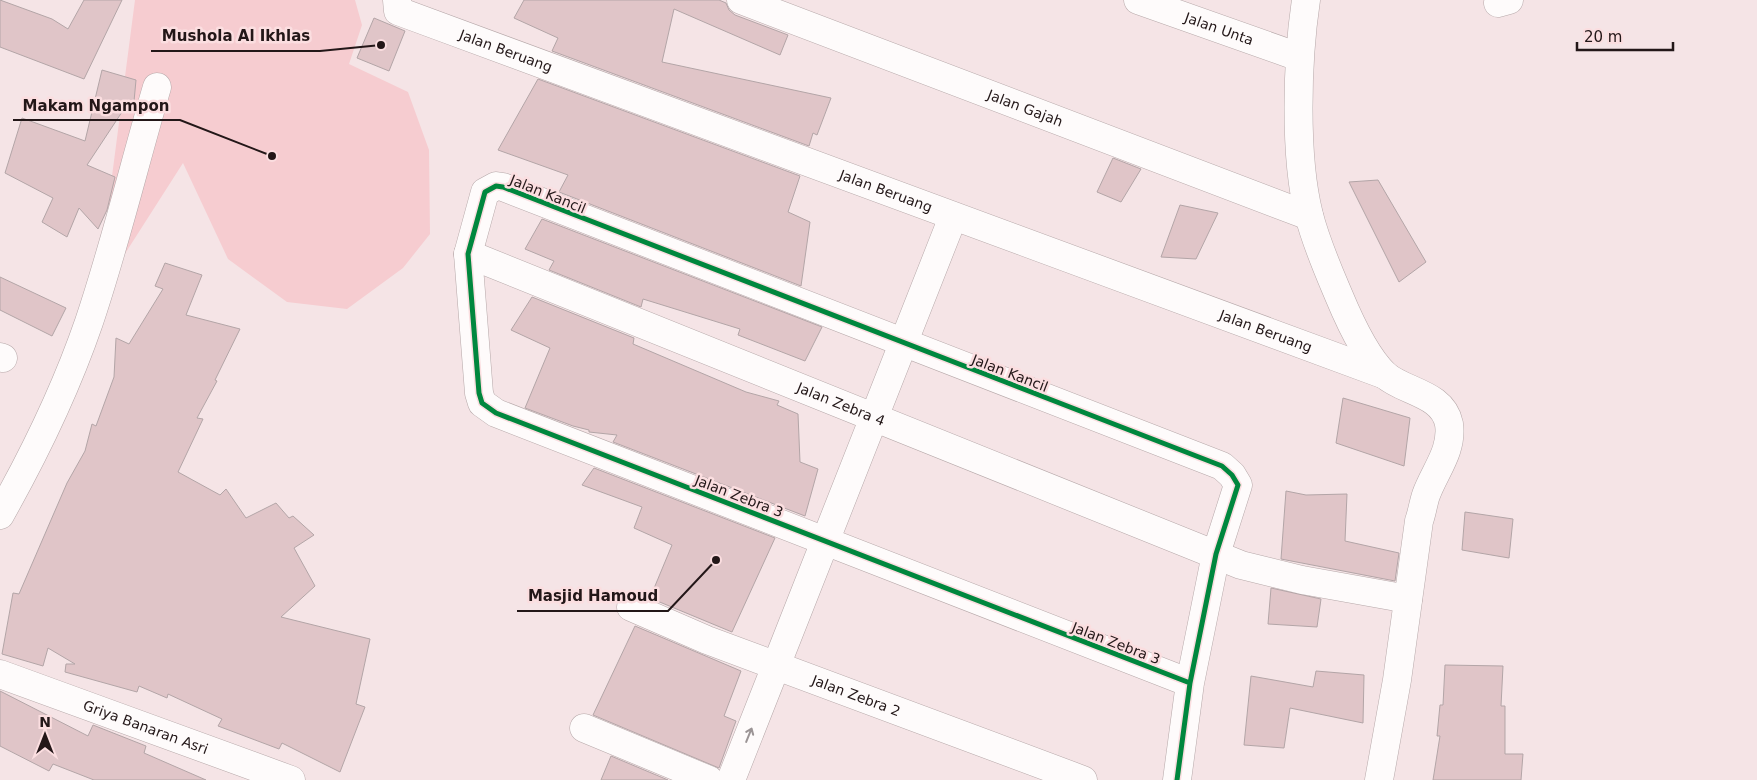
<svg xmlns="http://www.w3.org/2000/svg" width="1757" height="780" font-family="'DejaVu Sans',sans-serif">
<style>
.green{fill:#f6ccd0}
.building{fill:#e0c5c8;stroke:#b3a5a7}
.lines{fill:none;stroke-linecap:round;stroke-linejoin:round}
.minor-casing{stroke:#b6a8a9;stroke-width:29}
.minor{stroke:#fefbfb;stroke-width:28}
.cycleway-casing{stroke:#fbdee0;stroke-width:8}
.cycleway{stroke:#00873e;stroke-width:5}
.oneway{stroke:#9b9495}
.labels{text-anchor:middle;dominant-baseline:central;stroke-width:5;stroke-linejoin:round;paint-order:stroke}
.street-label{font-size:14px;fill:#231718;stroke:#fbdee0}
.leader{fill:none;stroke:#231718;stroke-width:2}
.callout-dot{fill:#231718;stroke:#fbdee0;stroke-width:2}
.callout-label{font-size:15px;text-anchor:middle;font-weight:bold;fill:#231718;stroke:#fbdee0;stroke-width:5;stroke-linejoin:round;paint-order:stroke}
</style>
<rect width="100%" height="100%" fill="#f5e4e6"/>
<path class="green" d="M135 0H355L362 25 349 64 408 92 429 150 430 234 403 268 347 309 287 302 228 259 183 163 96 299Z"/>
<g class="building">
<path d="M0 0 52 19 68 29 84 0H122L84 79 0 47Z"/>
<path d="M524 0H719L726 3 729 10 735 15 788 35 780 55 674 9 662 62 831 98 817 135 813 133 809 146 552 51 558 38 514 18Z"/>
<path d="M374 18 405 31 389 71 357 58Z"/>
<path d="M102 70 136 80 133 112H122L87 165 115 177 107 210 98 229 79 208 67 237 42 222 53 198 5 173 22 118 85 141Z"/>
<path d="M538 79 800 176 788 212 810 222 801 286 559 192 568 175 498 150Z"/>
<path d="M1113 158 1141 169 1121 202 1097 192Z"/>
<path d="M1378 180 1426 262 1399 282 1349 182Z"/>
<path d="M1180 205 1218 213 1196 259 1161 257Z"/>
<path d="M542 219 822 327 805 361 738 335 740 329 643 299 641 307 549 270 554 261 525 249Z"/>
<path d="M165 263 202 275 186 315 240 329 215 380 217 381 197 418 203 419 178 472 220 495 226 489 246 518 276 503 289 518 293 516 314 535 294 548 315 586 281 617 370 639 356 704 365 707 340 772 282 743 279 749 218 726 222 719 168 694 167 698 139 686 137 692 65 672 66 664H75L48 648 43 666 2 654 13 593 19 594 67 483 85 451 92 424 96 426 114 377 116 338 129 344 163 289 155 286Z"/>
<path d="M0 277 66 308 52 336 0 310Z"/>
<path d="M532 297 634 338 633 344 746 392 779 401 777 405 798 414 800 462 818 469 805 516 613 442 617 435 589 432V430L573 426 525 408 550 348 511 330Z"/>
<path d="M1343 398 1410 418 1404 466 1336 443Z"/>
<path d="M594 468 775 538 732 632 650 598 672 545 634 528 642 507 582 485Z"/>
<path d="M1286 491 1306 495 1347 494 1345 541 1399 553 1395 581 1281 559Z"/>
<path d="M1465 512 1513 519 1509 558 1462 550Z"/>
<path d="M1271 588 1321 599 1317 627 1268 624Z"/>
<path d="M635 626 741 671 724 716 736 721 719 768 593 715Z"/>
<path d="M1445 665 1503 666 1501 706H1505V754H1523L1521 780H1433L1440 736H1437L1440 705H1443Z"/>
<path d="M1316 671 1364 675 1363 723 1290 708 1284 748 1244 745 1251 676 1313 687Z"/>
<path d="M0 691 88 736 93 725 146 746 144 753 206 780H94L53 764 49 771 0 746Z"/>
<path d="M611 756 668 780H601Z"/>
</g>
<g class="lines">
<g class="minor-casing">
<g id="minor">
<path id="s1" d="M397 0 398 11 1385 375"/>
<path id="s2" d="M741 0 1309 216"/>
<path id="s3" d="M1138 0 1299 57"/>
<path d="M1306 0C1297 60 1294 156 1309 215 1316 243 1328 270 1339 296 1349 320 1366 357 1385 375 1404 392 1443 393 1449 424 1453 451 1434 472 1426 495 1423 504 1422 513 1419 521L1397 680 1379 780"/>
<path d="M1498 3 1509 0"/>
<path id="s4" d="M468 254 1241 565 1302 580 1408 599"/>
<path d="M0 357 3 358"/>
<path d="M0 515C35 453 66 389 89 322 115 245 134 165 157 87"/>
<path id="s5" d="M631 607 707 640 1083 780"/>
<path id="s6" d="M0 674 291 780"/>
<path d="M584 728 709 780"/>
<path d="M731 780 953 217"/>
<path d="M1177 780 1190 683 1216 554 1238 485 1232 475 1222 466 503 187 496 186 485 192 468 254 479 393 482 403 496 413 1190 683"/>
</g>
</g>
<use href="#minor" class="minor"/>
<g class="cycleway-casing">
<path id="cycleway" d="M1177 780 1190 683 1216 554 1238 485 1232 475 1222 466 503 187 496 186 485 192 468 254 479 393 482 403 496 413 1190 683"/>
</g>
<use href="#cycleway" class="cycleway"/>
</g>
<defs><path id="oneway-shaft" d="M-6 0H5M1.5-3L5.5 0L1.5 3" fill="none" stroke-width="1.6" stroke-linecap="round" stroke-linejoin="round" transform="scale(1.25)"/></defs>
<use class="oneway" href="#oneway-shaft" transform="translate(749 735) rotate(-68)"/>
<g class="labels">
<g class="street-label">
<text stroke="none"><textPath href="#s3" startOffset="86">Jalan Unta</textPath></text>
<text stroke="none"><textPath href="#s1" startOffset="126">Jalan Beruang</textPath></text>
<text stroke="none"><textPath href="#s2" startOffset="304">Jalan Gajah</textPath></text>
<text stroke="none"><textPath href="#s1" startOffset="531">Jalan Beruang</textPath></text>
<text transform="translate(548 194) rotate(22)">Jalan Kancil</text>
<text stroke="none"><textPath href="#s1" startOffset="936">Jalan Beruang</textPath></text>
<text transform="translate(1010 373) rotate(21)">Jalan Kancil</text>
<text stroke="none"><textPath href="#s4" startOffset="402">Jalan Zebra 4</textPath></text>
<text transform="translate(739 496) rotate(21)">Jalan Zebra 3</text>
<text transform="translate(1116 643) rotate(21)">Jalan Zebra 3</text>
<text stroke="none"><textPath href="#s5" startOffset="242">Jalan Zebra 2</textPath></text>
<text stroke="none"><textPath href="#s6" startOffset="155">Griya Banaran Asri</textPath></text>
</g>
</g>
<path class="leader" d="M381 45L320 51H151M272 156L180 120H13M716 560L668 611H517"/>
<g class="callout-dot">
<circle cx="381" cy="45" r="5"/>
<circle cx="272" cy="156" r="5"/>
<circle cx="716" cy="560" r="5"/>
</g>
<g class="callout-label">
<text x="236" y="41">Mushola Al Ikhlas</text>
<text x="96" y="111">Makam Ngampon</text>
<text x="593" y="601">Masjid Hamoud</text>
</g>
<g transform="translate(45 735)" stroke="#fbdee0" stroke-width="4" paint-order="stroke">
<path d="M0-4L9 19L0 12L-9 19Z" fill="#231718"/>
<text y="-8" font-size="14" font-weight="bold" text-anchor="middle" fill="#231718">N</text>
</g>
<path d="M1577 42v8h96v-8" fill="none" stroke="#231718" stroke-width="2.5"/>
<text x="1584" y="42" font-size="15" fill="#231718" stroke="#fbdee0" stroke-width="4" paint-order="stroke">20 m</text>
</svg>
